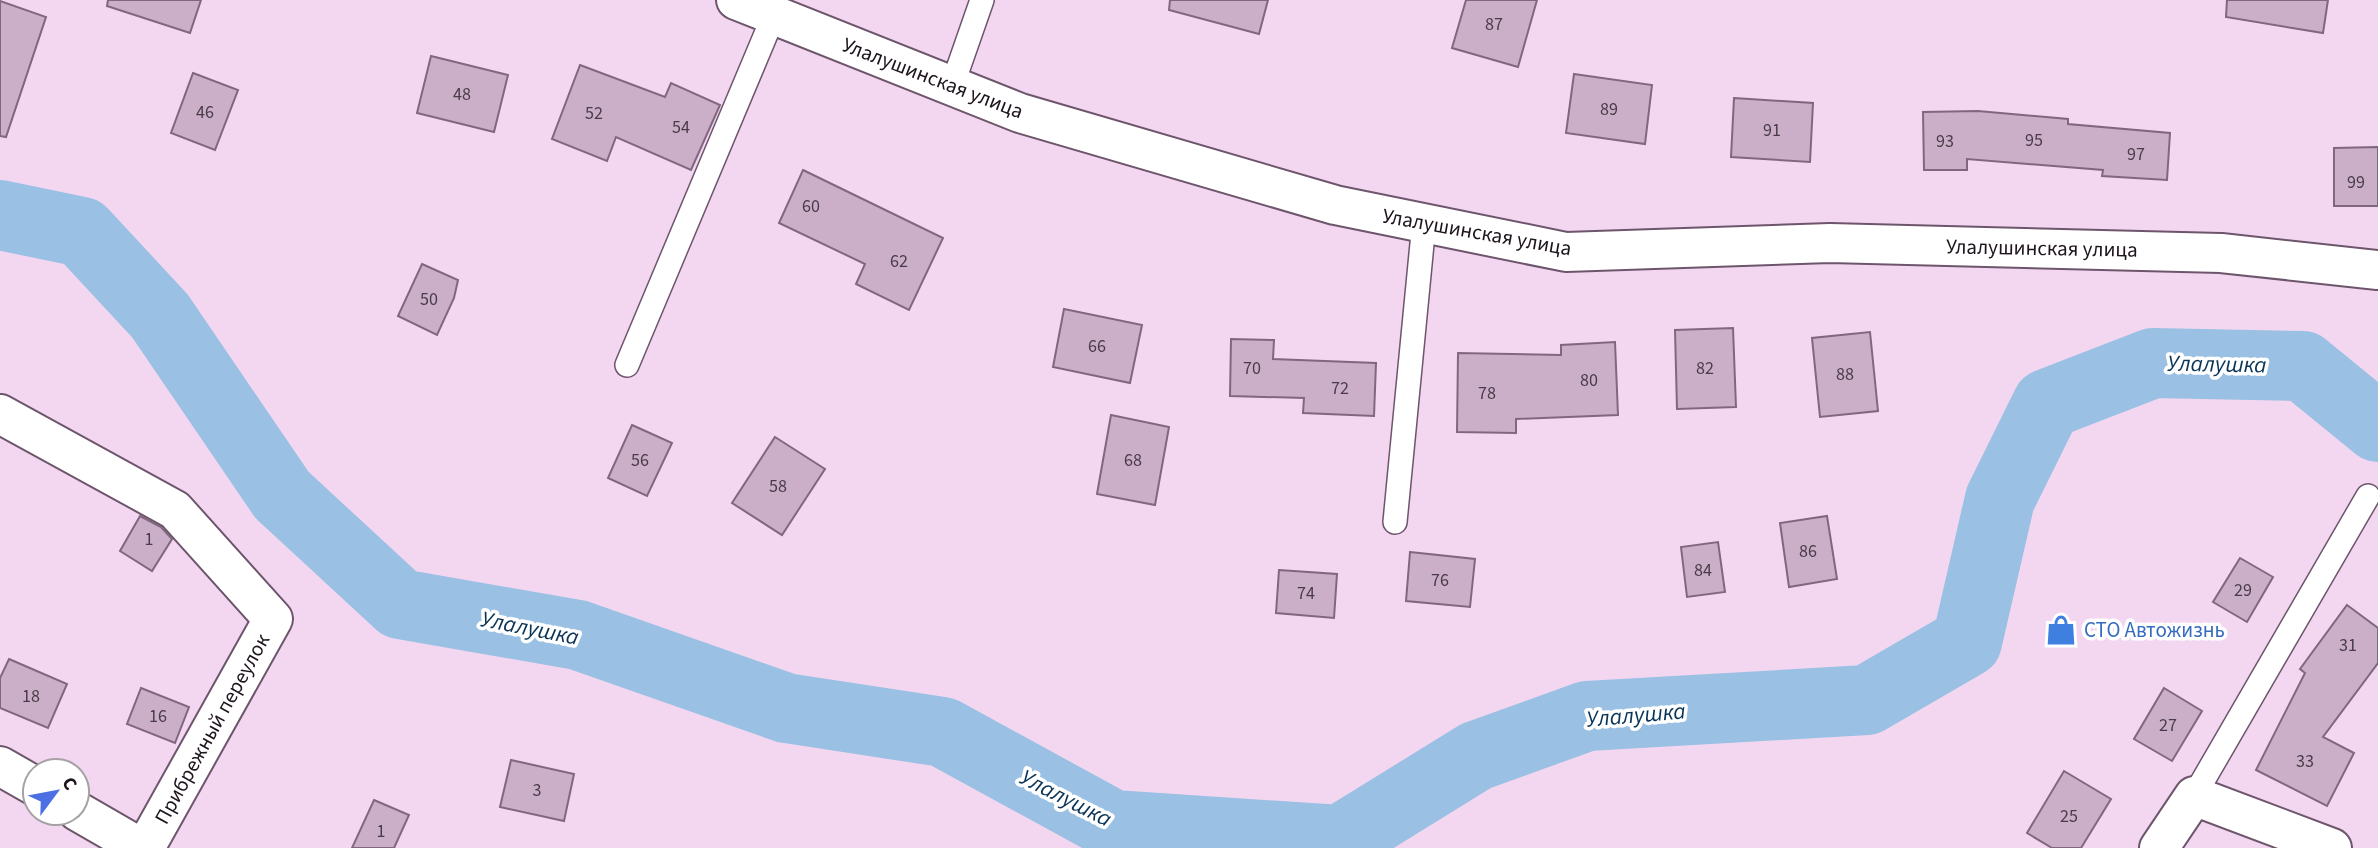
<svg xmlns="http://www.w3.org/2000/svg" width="2378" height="848" font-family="'Source Sans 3',sans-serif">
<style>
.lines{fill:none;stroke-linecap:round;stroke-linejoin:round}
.river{stroke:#9ac0e3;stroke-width:70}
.building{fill:#cbafc9;stroke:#80677f;stroke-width:2}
.service-casing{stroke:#6d556b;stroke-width:26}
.minor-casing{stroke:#6d556b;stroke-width:42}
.tertiary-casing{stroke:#6d556b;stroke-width:42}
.service{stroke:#fff;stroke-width:23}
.minor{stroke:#fff;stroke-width:38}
.tertiary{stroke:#fff;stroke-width:38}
.labels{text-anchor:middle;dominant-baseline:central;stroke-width:7;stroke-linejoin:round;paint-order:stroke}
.number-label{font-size:18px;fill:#493b48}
.street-label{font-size:21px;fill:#1e141d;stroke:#fff}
.shop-label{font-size:21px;fill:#366cbe;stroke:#fff;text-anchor:start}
.water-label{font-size:23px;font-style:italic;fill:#093457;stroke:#fff}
</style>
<rect width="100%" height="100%" fill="#f3d7f1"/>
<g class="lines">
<path class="river" d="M0 215 82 232 160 316 282 495 400 604 578 635 786 708 943 732 1113 825 1340 840 1476 756 1587 716 1867 700 1967 642 2000 499 2047 404 2153 363 2303 366 2378 427"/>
</g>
<g class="building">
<path d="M108 0H201L190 33 107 6Z"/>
<path d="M1170 0H1268L1259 34 1169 10Z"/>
<path d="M1466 0H1537L1518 67 1452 48Z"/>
<path d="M2227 0H2328L2323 33 2226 17Z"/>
<path d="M0 1 46 17 6 137 0 136Z"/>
<path d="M431 56 508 75 494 132 417 113Z"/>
<path d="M580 65 665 97 671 83 720 105 691 170 616 137 607 161 552 139Z"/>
<path d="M193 73 238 90 215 150 171 133Z"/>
<path d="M1574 74 1652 85 1645 144 1566 133Z"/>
<path d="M1734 98 1813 103 1810 162 1731 157Z"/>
<path d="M1978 111 2068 119V124L2170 133 2167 180 2102 176 2103 170 1967 159V170H1924L1923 112Z"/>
<path d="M2378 147V206H2334V148Z"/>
<path d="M803 170 943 238 909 310 856 284 865 264 779 223Z"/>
<path d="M422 264 458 280 454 298 437 335 398 316Z"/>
<path d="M1064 309 1142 325 1130 383 1053 367Z"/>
<path d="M1733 328 1736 407 1677 409 1675 330Z"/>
<path d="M1870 332 1878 411 1820 417 1812 338Z"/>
<path d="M1231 339 1274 340 1273 359 1376 363 1374 416 1303 413 1304 398 1230 396Z"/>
<path d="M1615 342 1618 415 1516 419V433L1457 432 1458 353 1561 355V345Z"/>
<path d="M1111 415 1169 427 1155 505 1097 494Z"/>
<path d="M632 425 672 443 647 496 608 478Z"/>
<path d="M775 437 825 469 782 535 732 503Z"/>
<path d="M140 516 161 527 172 539 152 571 120 551Z"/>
<path d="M1827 516 1837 579 1789 587 1780 523Z"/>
<path d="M1718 542 1725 592 1687 597 1681 547Z"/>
<path d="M1410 552 1475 559 1470 607 1406 601Z"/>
<path d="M2240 558 2273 577 2247 622 2213 602Z"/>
<path d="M1279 570 1337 574 1334 618 1276 613Z"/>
<path d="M2347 605 2378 628V663L2323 737 2354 753 2327 806 2256 770 2305 673 2300 669Z"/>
<path d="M9 659 67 684 48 728 0 708V678Z"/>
<path d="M141 688 189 707 175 743 127 724Z"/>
<path d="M2164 688 2202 711 2172 761 2134 739Z"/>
<path d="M511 760 574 774 564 821 500 807Z"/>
<path d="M2064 771 2111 799 2081 848H2052L2027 833Z"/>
<path d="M374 800 409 815 394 848H352Z"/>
</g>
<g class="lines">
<g class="service-casing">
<g id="service">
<path d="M952 86 982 0"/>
<path d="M627 365 774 15"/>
<path d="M1395 522 1424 223"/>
<path d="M2194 796 2368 496"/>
</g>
</g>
<g class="minor-casing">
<g id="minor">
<path d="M736 0 1020 113 1335 205 1566 252 1830 243 2221 253 2378 270"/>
<path d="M0 414 175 510 273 619 145 848"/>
<path d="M2159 848 2194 796 2332 848"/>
</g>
</g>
<g class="tertiary-casing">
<g id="tertiary">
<path d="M0 766 35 786"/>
<path d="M77 811 141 848"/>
</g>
</g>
<use href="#service" class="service"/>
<use href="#minor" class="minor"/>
<use href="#tertiary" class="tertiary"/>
</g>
<defs>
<g id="shop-bare" transform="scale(2.415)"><path d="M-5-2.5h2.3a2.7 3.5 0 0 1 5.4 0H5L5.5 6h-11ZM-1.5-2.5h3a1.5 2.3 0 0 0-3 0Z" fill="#3f7fe0" stroke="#fff" stroke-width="2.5" paint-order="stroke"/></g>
</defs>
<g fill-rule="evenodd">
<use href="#shop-bare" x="2061" y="630"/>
</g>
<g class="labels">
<g class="number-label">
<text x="1494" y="24">87</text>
<text x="462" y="94">48</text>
<text x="1609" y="109">89</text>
<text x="205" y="112">46</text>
<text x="594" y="113">52</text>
<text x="681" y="127">54</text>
<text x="1772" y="130">91</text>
<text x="2034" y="140">95</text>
<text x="1945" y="141">93</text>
<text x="2136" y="154">97</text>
<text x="2356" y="182">99</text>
<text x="811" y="206">60</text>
<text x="899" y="261">62</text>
<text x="429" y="299">50</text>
<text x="1097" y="346">66</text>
<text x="1252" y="368">70</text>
<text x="1705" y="368">82</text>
<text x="1845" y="374">88</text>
<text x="1589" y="380">80</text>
<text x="1340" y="388">72</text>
<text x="1487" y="393">78</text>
<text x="640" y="460">56</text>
<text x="1133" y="460">68</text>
<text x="778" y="486">58</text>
<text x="149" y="539">1</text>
<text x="1808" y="551">86</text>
<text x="1703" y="570">84</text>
<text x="1440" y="580">76</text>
<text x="2243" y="590">29</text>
<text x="1306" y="593">74</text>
<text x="2348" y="645">31</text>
<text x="31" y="696">18</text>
<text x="158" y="716">16</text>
<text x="2168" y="725">27</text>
<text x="2305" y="761">33</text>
<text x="537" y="790">3</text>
<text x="2069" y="816">25</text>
<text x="381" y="831">1</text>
</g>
<g class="street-label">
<text transform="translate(933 78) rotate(21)">Улалушинская улица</text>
<text transform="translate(1477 232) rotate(10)">Улалушинская улица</text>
<text transform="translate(2042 248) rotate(1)">Улалушинская улица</text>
<text transform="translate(212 729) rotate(-61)">Прибрежный переулок</text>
</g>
<g class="shop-label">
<text x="2084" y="630">СТО Автожизнь</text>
</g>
<g class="water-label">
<text transform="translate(2217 364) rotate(1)">Улалушка</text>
<text transform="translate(530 628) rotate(11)">Улалушка</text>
<text transform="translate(1636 715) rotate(-5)">Улалушка</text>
<text transform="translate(1066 798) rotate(27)">Улалушка</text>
</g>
</g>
<g transform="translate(56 792) rotate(58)"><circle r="33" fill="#ffffff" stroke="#a5a1a5" stroke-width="2"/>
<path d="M0-5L12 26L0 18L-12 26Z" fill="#4c70e4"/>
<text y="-10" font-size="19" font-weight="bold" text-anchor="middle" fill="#1e141d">С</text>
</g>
</svg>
